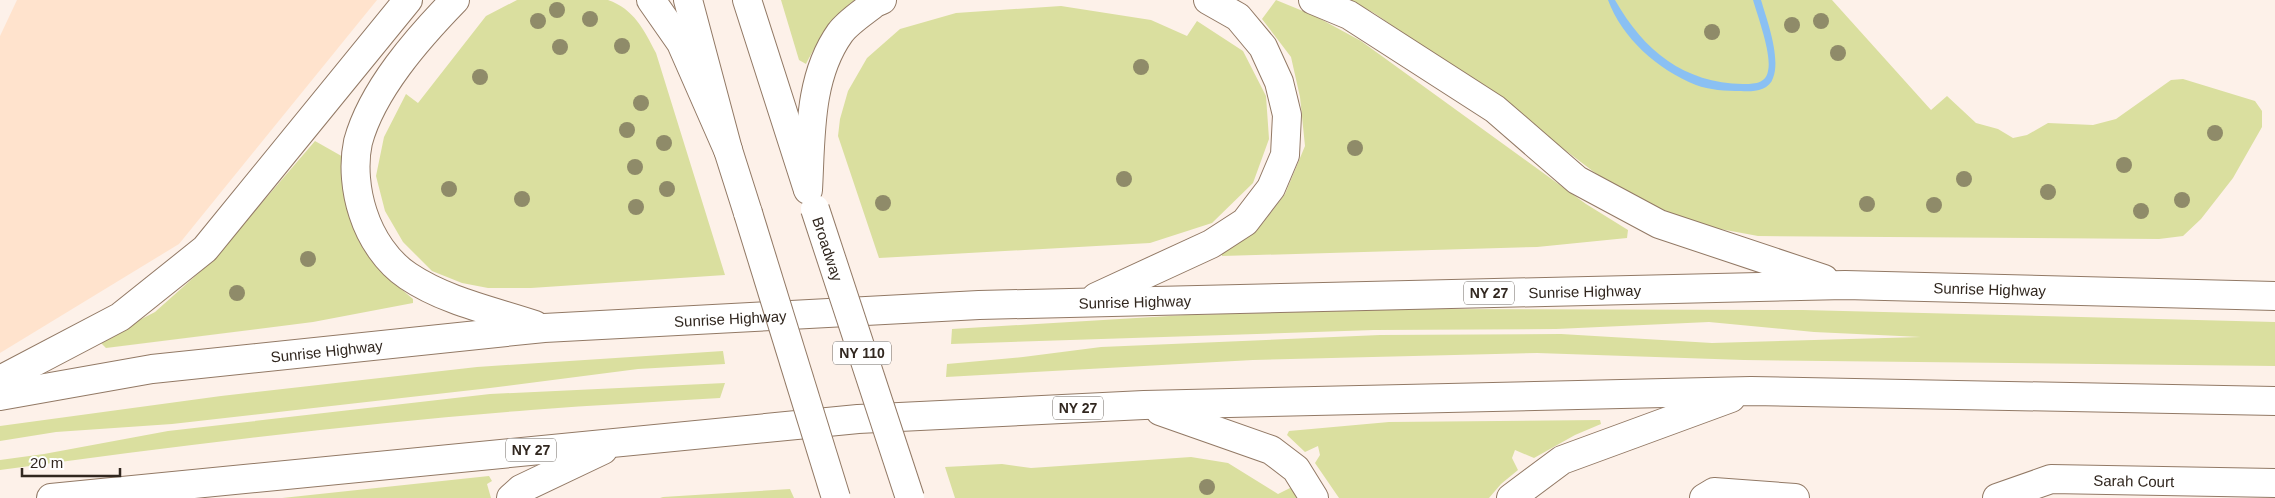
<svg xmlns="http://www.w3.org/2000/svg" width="2275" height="498" font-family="Arial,sans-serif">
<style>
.built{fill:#ffe3cd}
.green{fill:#dadf9f}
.water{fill:#8ac0f3}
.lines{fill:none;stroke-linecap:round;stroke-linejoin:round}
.street-casing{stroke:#927965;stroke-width:30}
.primary-casing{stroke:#927965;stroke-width:30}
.highway-casing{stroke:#927965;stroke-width:30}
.street{stroke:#fff;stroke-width:28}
.primary{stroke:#fff;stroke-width:28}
.highway{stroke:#fff;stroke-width:28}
.primary-bridge-casing{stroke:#927965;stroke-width:30;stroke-linecap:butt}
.primary-bridge{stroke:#fff;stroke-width:28}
.tree{fill:#8f8b69}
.labels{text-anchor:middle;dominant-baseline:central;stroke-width:5;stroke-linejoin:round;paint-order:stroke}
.shield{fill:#fff;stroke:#6f6862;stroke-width:1}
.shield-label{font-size:14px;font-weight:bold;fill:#31271f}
.street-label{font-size:15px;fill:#31271f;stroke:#fff}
</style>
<rect width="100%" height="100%" fill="#fdf1e9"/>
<path class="built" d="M17 0H377L179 244 0 353V36Z"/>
<g class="green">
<path d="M517 0H608C634 9 644 30 656 53L725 275 531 288H488L462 283 432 271 403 242 385 211 376 176 384 137 406 94 418 103 486 16Z"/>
<path d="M781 0H855C832 16 819 39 806 64L799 60Z"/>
<path d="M1276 0 1315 16 1361 41 1586 204 1628 230 1627 238 1537 247 1222 256V250L1263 223 1285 194 1305 146 1300 97 1291 57 1262 19Z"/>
<path d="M1349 0H1832L1931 110 1947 96 1976 123 1998 129 2013 138 2027 135 2048 123 2093 125 2116 119 2171 80 2183 79 2255 101 2262 111V127L2233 178 2201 219 2183 236 2159 239 1758 236 1704 226 1654 208 1611 185 1493 95 1374 13Z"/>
<path d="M1061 6 1151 20 1187 36 1197 21 1243 51 1266 96 1269 139 1253 183 1212 223 1150 243 879 258 838 136 840 119 848 91 867 58 900 29 956 13Z"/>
<path d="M315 141 345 158 366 248 387 277 413 299V303L313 322 106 348 99 341 155 312 211 262Z"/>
<path d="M1421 309 1803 310 2275 322V366L1744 360 1537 353 1253 360 946 377 947 364 1023 357 1101 347 1380 335 1561 334 1712 343 1921 337 1814 332 1709 322 1556 329 1374 330 951 344 952 329 1186 315Z"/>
<path d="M723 351 725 364 638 369 490 388 172 424 56 432 0 441V426L221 396 477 367Z"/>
<path d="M725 383 720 398C657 402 594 405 531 410 353 424 176 446 0 470V460L44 454 168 431 490 394Z"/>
<path d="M1600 420 1601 424 1575 435 1534 458 1515 450 1512 458 1518 470 1501 484 1489 498H1339L1315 463 1320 455 1318 446 1305 452 1287 435 1289 431 1389 422Z"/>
<path d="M1191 457 1228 463 1278 494 1292 487 1298 498H955L945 467 1002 464 1031 468Z"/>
<path d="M489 476 492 481 487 484 491 498H282Z"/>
<path d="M790 489 794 498H660L663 497Z"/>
</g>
<path class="water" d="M1608 0H1615C1644 51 1684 83 1743 84 1753 84 1766 84 1768 71 1772 55 1758 17 1753 0H1761C1767 20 1781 58 1773 78 1769 91 1752 92 1741 91 1726 91 1709 90 1696 85 1658 70 1622 38 1608 0Z"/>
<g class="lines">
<g class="street-casing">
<g id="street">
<path d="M1704 498 1714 492 1795 498"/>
<path id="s1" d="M1997 498 2051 479 2275 483"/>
</g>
</g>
<g class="primary-casing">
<g id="primary">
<path d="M688 0 728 150 748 213"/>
<path d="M747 0 807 187"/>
</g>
</g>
<g class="highway-casing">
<g id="highway">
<path d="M455 0C418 38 372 90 358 142 353 165 356 192 363 213 371 238 387 262 408 276 445 301 493 311 535 325"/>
<path d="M651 0 681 43 728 150"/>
<path d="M1313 0 1349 15 1495 109 1577 180 1659 224 1824 279"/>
<path d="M808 190C811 138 808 78 840 33 848 22 864 12 875 3L882 0"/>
<path d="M1096 297 1211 244 1245 222 1271 188 1285 155 1287 115 1279 82 1263 47 1238 17 1208 0"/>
<path d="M0 380 120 317 205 249 408 0"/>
<path id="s2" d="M0 396 152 369 544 328 979 305 1845 285 2275 296"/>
<path d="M1160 411 1271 450 1296 469 1314 498"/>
<path d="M51 498 858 419 1144 405 1751 391 2275 401"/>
<path d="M511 498 521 489 603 450"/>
<path d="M1511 498 1562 460 1731 398"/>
</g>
</g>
<use href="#street" class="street"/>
<use href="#primary" class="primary"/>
<use href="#highway" class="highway"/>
<g class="primary-bridge-casing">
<g id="primary-bridge">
<path id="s3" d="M815 209 910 498"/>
<path d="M748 213 836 498"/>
</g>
</g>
<use href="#primary-bridge" class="primary-bridge"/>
</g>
<g class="tree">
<circle cx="557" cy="10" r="8"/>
<circle cx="590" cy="19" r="8"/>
<circle cx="538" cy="21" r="8"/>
<circle cx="1821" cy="21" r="8"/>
<circle cx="1792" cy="25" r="8"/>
<circle cx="1712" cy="32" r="8"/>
<circle cx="622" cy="46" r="8"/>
<circle cx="560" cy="47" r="8"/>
<circle cx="1838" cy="53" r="8"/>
<circle cx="1141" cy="67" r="8"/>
<circle cx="480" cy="77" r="8"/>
<circle cx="641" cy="103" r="8"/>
<circle cx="627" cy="130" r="8"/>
<circle cx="2215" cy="133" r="8"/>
<circle cx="664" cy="143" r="8"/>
<circle cx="1355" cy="148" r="8"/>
<circle cx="2124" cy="165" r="8"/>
<circle cx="635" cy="167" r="8"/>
<circle cx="1124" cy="179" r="8"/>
<circle cx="1964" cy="179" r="8"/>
<circle cx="449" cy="189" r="8"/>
<circle cx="667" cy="189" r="8"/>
<circle cx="2048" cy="192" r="8"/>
<circle cx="522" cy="199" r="8"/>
<circle cx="2182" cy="200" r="8"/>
<circle cx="883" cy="203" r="8"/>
<circle cx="1867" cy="204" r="8"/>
<circle cx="1934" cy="205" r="8"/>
<circle cx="636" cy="207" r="8"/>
<circle cx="2141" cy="211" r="8"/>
<circle cx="308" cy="259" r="8"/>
<circle cx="237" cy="293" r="8"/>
<circle cx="1207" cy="487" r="8"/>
</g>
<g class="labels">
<g class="shield">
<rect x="1464" y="281.5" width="50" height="23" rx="4"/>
<rect x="833" y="341.5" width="58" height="23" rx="4"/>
<rect x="1053" y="396.5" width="50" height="23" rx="4"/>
<rect x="506" y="438.5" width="50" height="23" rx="4"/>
</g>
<g class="shield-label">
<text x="1489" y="293">NY 27</text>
<text x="862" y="353">NY 110</text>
<text x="1078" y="408">NY 27</text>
<text x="531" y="450">NY 27</text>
</g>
<g class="street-label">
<text stroke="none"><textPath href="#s3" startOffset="42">Broadway</textPath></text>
<text stroke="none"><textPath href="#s2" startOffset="1995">Sunrise Highway</textPath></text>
<text stroke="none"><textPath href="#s2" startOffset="1590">Sunrise Highway</textPath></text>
<text stroke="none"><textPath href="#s2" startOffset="1140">Sunrise Highway</textPath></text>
<text stroke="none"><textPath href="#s2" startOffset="735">Sunrise Highway</textPath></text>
<text stroke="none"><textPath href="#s2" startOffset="330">Sunrise Highway</textPath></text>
<text stroke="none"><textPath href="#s1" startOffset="140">Sarah Court</textPath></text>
</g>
</g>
<path d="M22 468v8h98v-8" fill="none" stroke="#31271f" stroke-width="2.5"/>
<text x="30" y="468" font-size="15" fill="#31271f" stroke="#ffffff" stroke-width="4" paint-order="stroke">20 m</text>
</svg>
